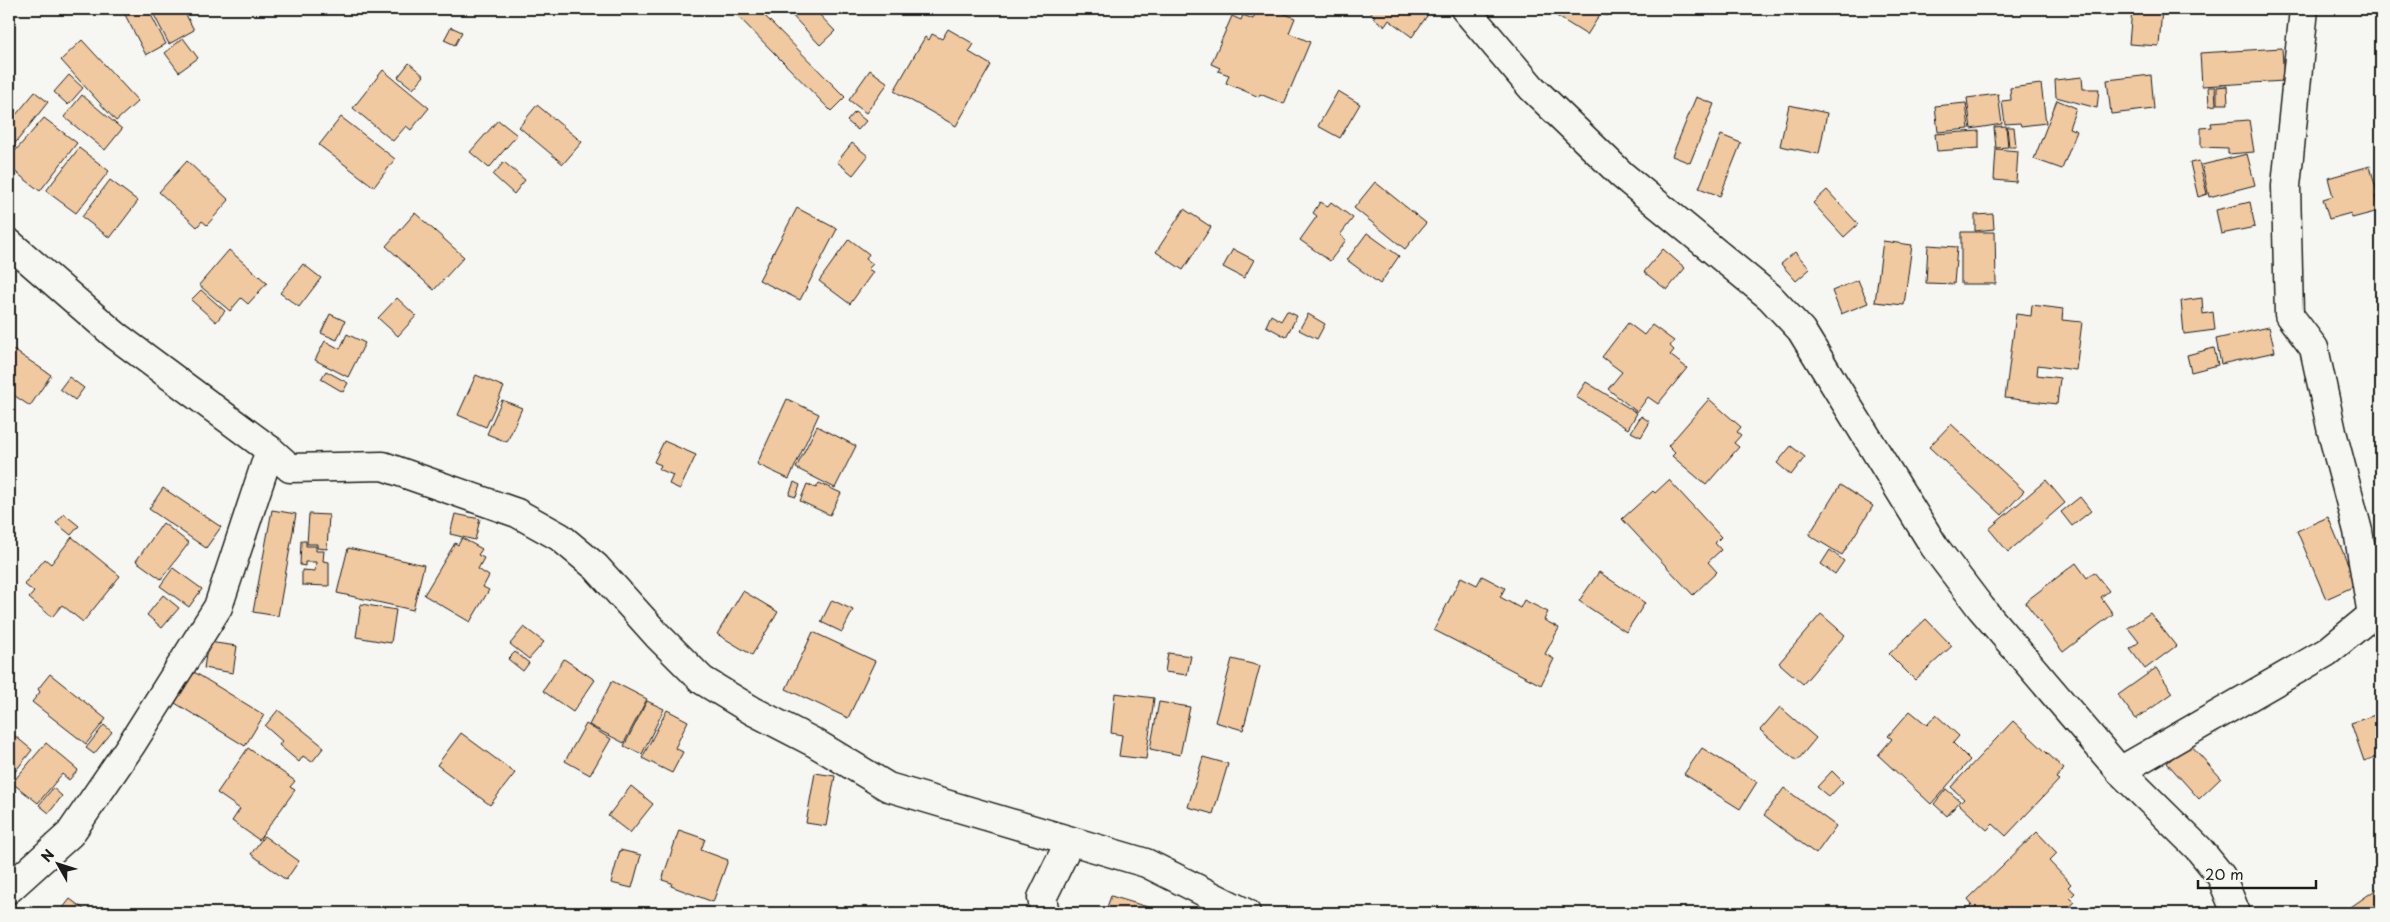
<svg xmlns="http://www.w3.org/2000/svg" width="2390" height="922" font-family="'Playpen Sans',sans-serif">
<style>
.building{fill:#f0c9a0;stroke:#1c1c1c}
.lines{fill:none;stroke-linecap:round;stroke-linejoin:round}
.minor-casing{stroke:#1c1c1c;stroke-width:31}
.minor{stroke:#f6f6f2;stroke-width:28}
</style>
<rect width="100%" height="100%" fill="#f6f6f2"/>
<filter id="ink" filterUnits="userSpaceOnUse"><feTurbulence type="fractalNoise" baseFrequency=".02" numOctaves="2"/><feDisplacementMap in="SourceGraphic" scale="10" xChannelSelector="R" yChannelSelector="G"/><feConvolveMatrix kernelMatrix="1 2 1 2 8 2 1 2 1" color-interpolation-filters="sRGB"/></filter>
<g filter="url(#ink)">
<g class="building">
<path d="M122 9H148L166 44 146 55Z"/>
<path d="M151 9H183L194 30 169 44Z"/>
<path d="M731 9H758L845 97 831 111Z"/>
<path d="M786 9H814L835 31 820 45Z"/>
<path d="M1257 9H1273L1295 18 1289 33 1310 42 1284 104 1260 94 1259 97 1226 83 1229 75 1218 71 1220 68 1211 64 1232 16 1241 20 1243 15 1253 19Z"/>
<path d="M1373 9H1427L1423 13 1427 16 1412 37 1389 20 1385 26 1373 18 1375 16 1370 12Z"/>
<path d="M1559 9H1612L1607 16 1601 13 1587 35 1555 15Z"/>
<path d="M2132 9H2162L2159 46 2129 44Z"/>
<path d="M451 27 462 32 455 45 444 40Z"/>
<path d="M948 29 974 44 969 52 991 65 956 126 894 91 925 37 929 40 932 34 942 39Z"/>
<path d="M183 38 198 58 179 72 165 53Z"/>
<path d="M82 40 138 101 116 121 61 60Z"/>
<path d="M2282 48 2284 81 2202 86 2200 53Z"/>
<path d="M409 63 424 76 413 89 398 77Z"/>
<path d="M383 70 429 108 411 130 406 126 393 141 353 108Z"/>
<path d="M870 70 888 83 866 113 849 100Z"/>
<path d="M69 75 83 88 68 105 54 92Z"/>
<path d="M2151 75 2154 109 2111 114 2107 80Z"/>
<path d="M2082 77 2083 89H2099L2097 108 2056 97 2055 80Z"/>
<path d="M2041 84 2046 123 2021 126 2020 123 2005 124 2002 101 2011 100 2010 88Z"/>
<path d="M2227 86 2228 104H2217V87Z"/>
<path d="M2208 87H2215L2216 105 2209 106Z"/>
<path d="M1338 91 1360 104 1340 138 1318 126Z"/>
<path d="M35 92 48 102 9 151V111L15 116Z"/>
<path d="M1998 94 2002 124 1971 129 1967 98Z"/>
<path d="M82 95 122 129 105 150 64 117Z"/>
<path d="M1696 97 1714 104 1690 163 1672 156Z"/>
<path d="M2057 100 2076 108 2069 128 2077 131 2062 169 2034 159Z"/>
<path d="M1966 103 1969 129 1938 132 1935 106Z"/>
<path d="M537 105 582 142 563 164 519 127Z"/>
<path d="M1789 105 1827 113 1819 154 1780 146Z"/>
<path d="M855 112 866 121 858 130 847 121Z"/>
<path d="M341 117 395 159 374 187 319 145Z"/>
<path d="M44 118 77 143 40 191 9 167V158Z"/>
<path d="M498 120 517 135 489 168 470 152Z"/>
<path d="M2249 120 2254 152 2228 154V148L2201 147V128L2212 127 2211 123Z"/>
<path d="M2006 126 2008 147 1996 148 1994 127Z"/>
<path d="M2007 127H2014L2016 147H2009Z"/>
<path d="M1979 131V148L1937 151 1935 134Z"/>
<path d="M1721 135 1741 143 1720 196 1699 188Z"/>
<path d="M852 143 868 156 853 175 837 162Z"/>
<path d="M79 148 109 171 76 213 46 191Z"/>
<path d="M1996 149 2018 151 2016 182 1994 180Z"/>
<path d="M2247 154 2255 185 2209 197 2202 165Z"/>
<path d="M187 161 229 200 207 225 202 221 197 227 159 192Z"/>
<path d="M2199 161 2207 194 2198 197 2190 163Z"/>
<path d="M504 162 525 180 514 194 493 175Z"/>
<path d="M2370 166 2378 196H2375L2379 211 2352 218 2351 213 2329 219 2323 199 2333 196 2328 178Z"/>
<path d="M110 180 138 201 110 238 82 217Z"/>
<path d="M1375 182 1426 223 1405 249 1354 208Z"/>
<path d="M1827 190 1858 224 1844 237 1813 203Z"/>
<path d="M1320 202 1327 207 1331 202 1353 218 1340 235 1346 240 1330 261 1300 240 1317 216 1313 213Z"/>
<path d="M2250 202 2255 227 2221 234 2216 210Z"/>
<path d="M797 208 837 229 800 300 759 280Z"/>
<path d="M1184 209 1211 227 1183 270 1156 252Z"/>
<path d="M415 213 464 257 434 290 386 246Z"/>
<path d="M1993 214 1994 229 1975 231V215Z"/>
<path d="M1961 232H1995L1996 284H1961Z"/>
<path d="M1367 233 1399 256 1380 284 1347 260Z"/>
<path d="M849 239 869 254 866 259 873 264 868 269 873 272 850 304 819 281Z"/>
<path d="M1883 241 1912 245 1904 305 1875 302Z"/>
<path d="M1928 245 1957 247 1954 284 1926 283Z"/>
<path d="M1233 249 1254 260 1244 278 1223 267Z"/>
<path d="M1663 249 1685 268 1667 290 1644 272Z"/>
<path d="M229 250 267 283 248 304 241 298 230 311 199 285Z"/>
<path d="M1795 252 1810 269 1796 281 1781 264Z"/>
<path d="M303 264 321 278 299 307 280 293Z"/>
<path d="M1858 280 1868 303 1841 314 1832 291Z"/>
<path d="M201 290 225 311 216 322 191 300Z"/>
<path d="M397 298 416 316 398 336 378 318Z"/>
<path d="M2202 298 2203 314 2213 312 2215 330 2184 334 2181 301Z"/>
<path d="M2032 305 2063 309 2062 320 2082 322 2076 370 2038 365 2037 375 2060 378 2057 404 2005 398 2016 314 2031 316Z"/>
<path d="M1287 311 1297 316 1286 337 1266 326 1271 315 1281 321Z"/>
<path d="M330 314 345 321 337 340 321 333Z"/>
<path d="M1308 314 1325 324 1317 339 1299 330Z"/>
<path d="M1628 323 1644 335 1652 325 1674 341 1670 346 1674 350 1670 355 1687 368 1658 404 1648 397 1637 412 1608 389 1622 372 1602 357Z"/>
<path d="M2269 327 2275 352 2221 364 2216 339Z"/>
<path d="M347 334 365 343 348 377 315 360 325 341 340 349Z"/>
<path d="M9 347 51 375 30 406 9 392Z"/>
<path d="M2214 348 2218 365 2191 372 2187 355Z"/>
<path d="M326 371 348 383 343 392 321 379Z"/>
<path d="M476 375 504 387 486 427 458 415Z"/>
<path d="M69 377 84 388 75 400 60 389Z"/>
<path d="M1586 382 1637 413 1628 429 1576 397Z"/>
<path d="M787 399 819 414 789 479 757 464Z"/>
<path d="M1709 399 1741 427 1737 432 1741 435 1734 443 1739 447 1706 485 1672 456 1675 453 1668 446Z"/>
<path d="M502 400 522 408 507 442 487 434Z"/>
<path d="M1641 416 1650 422 1641 437 1631 432Z"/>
<path d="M1951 424 2024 491 2002 515 1929 447Z"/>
<path d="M817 426 856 446 835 488 796 468Z"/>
<path d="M664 441 696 455 680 489 669 484 673 475 659 469 661 465 654 462Z"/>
<path d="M1791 446 1805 457 1791 475 1777 463Z"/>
<path d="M1669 480 1721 537 1715 543 1721 550 1708 562 1717 572 1693 595 1622 519 1653 491 1655 493Z"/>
<path d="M2046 480 2065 503 2008 552 1989 529Z"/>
<path d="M794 482 800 485 796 497 789 495Z"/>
<path d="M819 483 841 493 830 515 800 501 807 484 816 488Z"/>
<path d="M1840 485 1873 506 1842 555 1809 535Z"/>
<path d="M163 488 221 527 206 548 149 509Z"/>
<path d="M2080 497 2091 511 2072 526 2061 512Z"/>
<path d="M272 510 296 514 278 616 253 612Z"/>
<path d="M64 514 79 526 71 535 56 523Z"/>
<path d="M309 514 329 515 327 549 317 548V544H307Z"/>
<path d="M455 514 480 519 475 540 450 534Z"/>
<path d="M2328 517 2357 585 2326 599 2297 531Z"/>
<path d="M163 523 189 543 161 579 136 561Z"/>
<path d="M72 537 120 576 83 622 62 605 52 617 29 598 34 592 24 584 45 559 51 564Z"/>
<path d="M462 538 482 549 478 555 484 558 478 569 489 576 483 587 489 590 470 622 424 595 455 543 458 545Z"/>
<path d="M301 541H306V546H316V551H324L323 561 329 562V586L302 585V570L315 571 316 562H305V566L300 565Z"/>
<path d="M348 548 424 565 413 610 337 593Z"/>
<path d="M1830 550 1844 561 1835 574 1821 564Z"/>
<path d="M2076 563 2087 578 2094 572 2109 591 2101 597 2113 614 2063 652 2025 602Z"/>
<path d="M173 568 202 589 189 607 160 586Z"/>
<path d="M1599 572 1645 603 1626 632 1579 601Z"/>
<path d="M1482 576 1505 588 1500 597 1520 608 1524 600 1548 612 1544 620 1559 628 1545 654 1554 659 1541 685 1434 630 1461 577 1477 585Z"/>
<path d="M743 591 778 612 752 655 717 634Z"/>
<path d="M163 595 179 608 162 628 147 615Z"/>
<path d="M832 600 853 610 842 632 821 622Z"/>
<path d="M361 604 396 610 391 643 356 637Z"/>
<path d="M2150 613 2176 646 2145 669 2130 649 2139 642 2128 628Z"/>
<path d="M1821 614 1845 635 1803 684 1779 663Z"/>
<path d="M1926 619 1952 646 1915 680 1889 654Z"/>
<path d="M524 627 544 642 529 659 510 644Z"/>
<path d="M813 632 875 661 848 718 786 689Z"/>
<path d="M208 642 237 646 233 673 204 668Z"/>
<path d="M515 652 529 663 523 671 508 659Z"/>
<path d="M1168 653 1191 656 1187 675 1165 672Z"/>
<path d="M564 659 595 680 573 712 543 691Z"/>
<path d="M1232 659 1260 666 1243 730 1215 722Z"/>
<path d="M2156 668 2173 693 2136 719 2118 695Z"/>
<path d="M194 672 264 715 245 746 175 703Z"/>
<path d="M50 674 106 719 86 744 32 702 40 692 38 689Z"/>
<path d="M612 681 647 699 624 743 589 725Z"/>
<path d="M1115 693 1154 698 1146 759 1119 756 1122 735 1111 733Z"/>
<path d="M647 701 664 709 642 754 624 746Z"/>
<path d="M1159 702 1190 707 1180 755 1150 749Z"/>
<path d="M1780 707 1816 738 1797 761 1760 730Z"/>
<path d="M278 710 324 747 312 762 303 756 299 762 279 745 282 741 265 726Z"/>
<path d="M667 710 688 721 675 748 683 752 672 773 642 758Z"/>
<path d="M1910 711 1927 725 1936 715 1959 736 1953 743 1970 760 1931 804 1878 755 1892 739 1888 736Z"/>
<path d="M2375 715 2381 733V755L2364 761 2351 723Z"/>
<path d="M2013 721 2064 769 2056 778 2059 780 2006 836 1993 824 1987 830 1959 804 1964 799 1951 787Z"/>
<path d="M586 724 611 739 590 775 565 761Z"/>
<path d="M104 725 112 732 94 754 86 748Z"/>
<path d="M9 731 32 750 10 778 9 777Z"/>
<path d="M461 733 515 773 490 805 437 765Z"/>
<path d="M46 743 78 770 69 780 62 774 38 803 12 783Z"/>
<path d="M2189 743 2221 778 2199 799 2167 763Z"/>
<path d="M248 748 295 781 290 787 295 790 259 840 232 821 240 809 217 793Z"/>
<path d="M1702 748 1757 782 1740 809 1684 774Z"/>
<path d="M1203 757 1228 764 1213 814 1188 807Z"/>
<path d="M1832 771 1843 782 1829 797 1817 787Z"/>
<path d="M815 773 835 776 826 826 806 823Z"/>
<path d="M631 786 653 804 630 833 608 816Z"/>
<path d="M53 788 62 796 49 813 39 805Z"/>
<path d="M1784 788 1836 826 1816 854 1764 815Z"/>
<path d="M1946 789 1960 801 1947 816 1934 804Z"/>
<path d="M679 830 705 839 701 850 728 860 713 902 671 886 672 883 662 880Z"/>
<path d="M2037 832 2057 853 2049 861 2071 884 2068 887 2075 893 2070 898 2075 902 2063 913H2052L2050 911 2047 913H1963L1972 904 1968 899Z"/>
<path d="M264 836 299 861 286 880 251 854Z"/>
<path d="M620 850 641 855 632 888 611 883Z"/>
<path d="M2381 886V913H2351L2348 909Z"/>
<path d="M1111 896 1154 909 1153 913H1105Z"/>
<path d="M70 899 89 913H59Z"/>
</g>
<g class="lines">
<g class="minor-casing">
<g id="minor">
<path d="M1465 9 1532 88 1622 175 1770 297 1801 330 1934 546 1981 608 2120 771 2199 849 2221 876 2236 913"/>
<path d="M2304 9 2286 186 2289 315 2314 348 2332 432 2358 531 2372 615"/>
<path d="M9 243 115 335 270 450 290 468 383 466 517 513 560 537 596 567 657 635 702 680 753 711 815 743 888 787 1146 863 1246 913"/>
<path d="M2120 771 2327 652 2372 615 2381 613"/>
<path d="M9 889 70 834 131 745 218 607 270 450"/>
<path d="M1045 913 1042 898 1070 841"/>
</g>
</g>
<use href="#minor" class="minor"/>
</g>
</g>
<rect width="2390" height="922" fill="none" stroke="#f6f6f2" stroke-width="30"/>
<rect x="15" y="15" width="2360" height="892" fill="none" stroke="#1c1c1c" stroke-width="2" filter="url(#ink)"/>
<g transform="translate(58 864) rotate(309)" stroke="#f6f6f2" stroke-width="4" paint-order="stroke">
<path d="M0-4L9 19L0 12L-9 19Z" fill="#1c1c1c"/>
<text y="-8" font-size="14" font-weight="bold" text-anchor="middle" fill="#1c1c1c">N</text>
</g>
<path d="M2198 880v8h118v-8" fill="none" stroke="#1c1c1c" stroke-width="2.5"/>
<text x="2205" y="880" font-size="15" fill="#1c1c1c" stroke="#f6f6f2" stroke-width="4" paint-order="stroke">20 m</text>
</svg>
